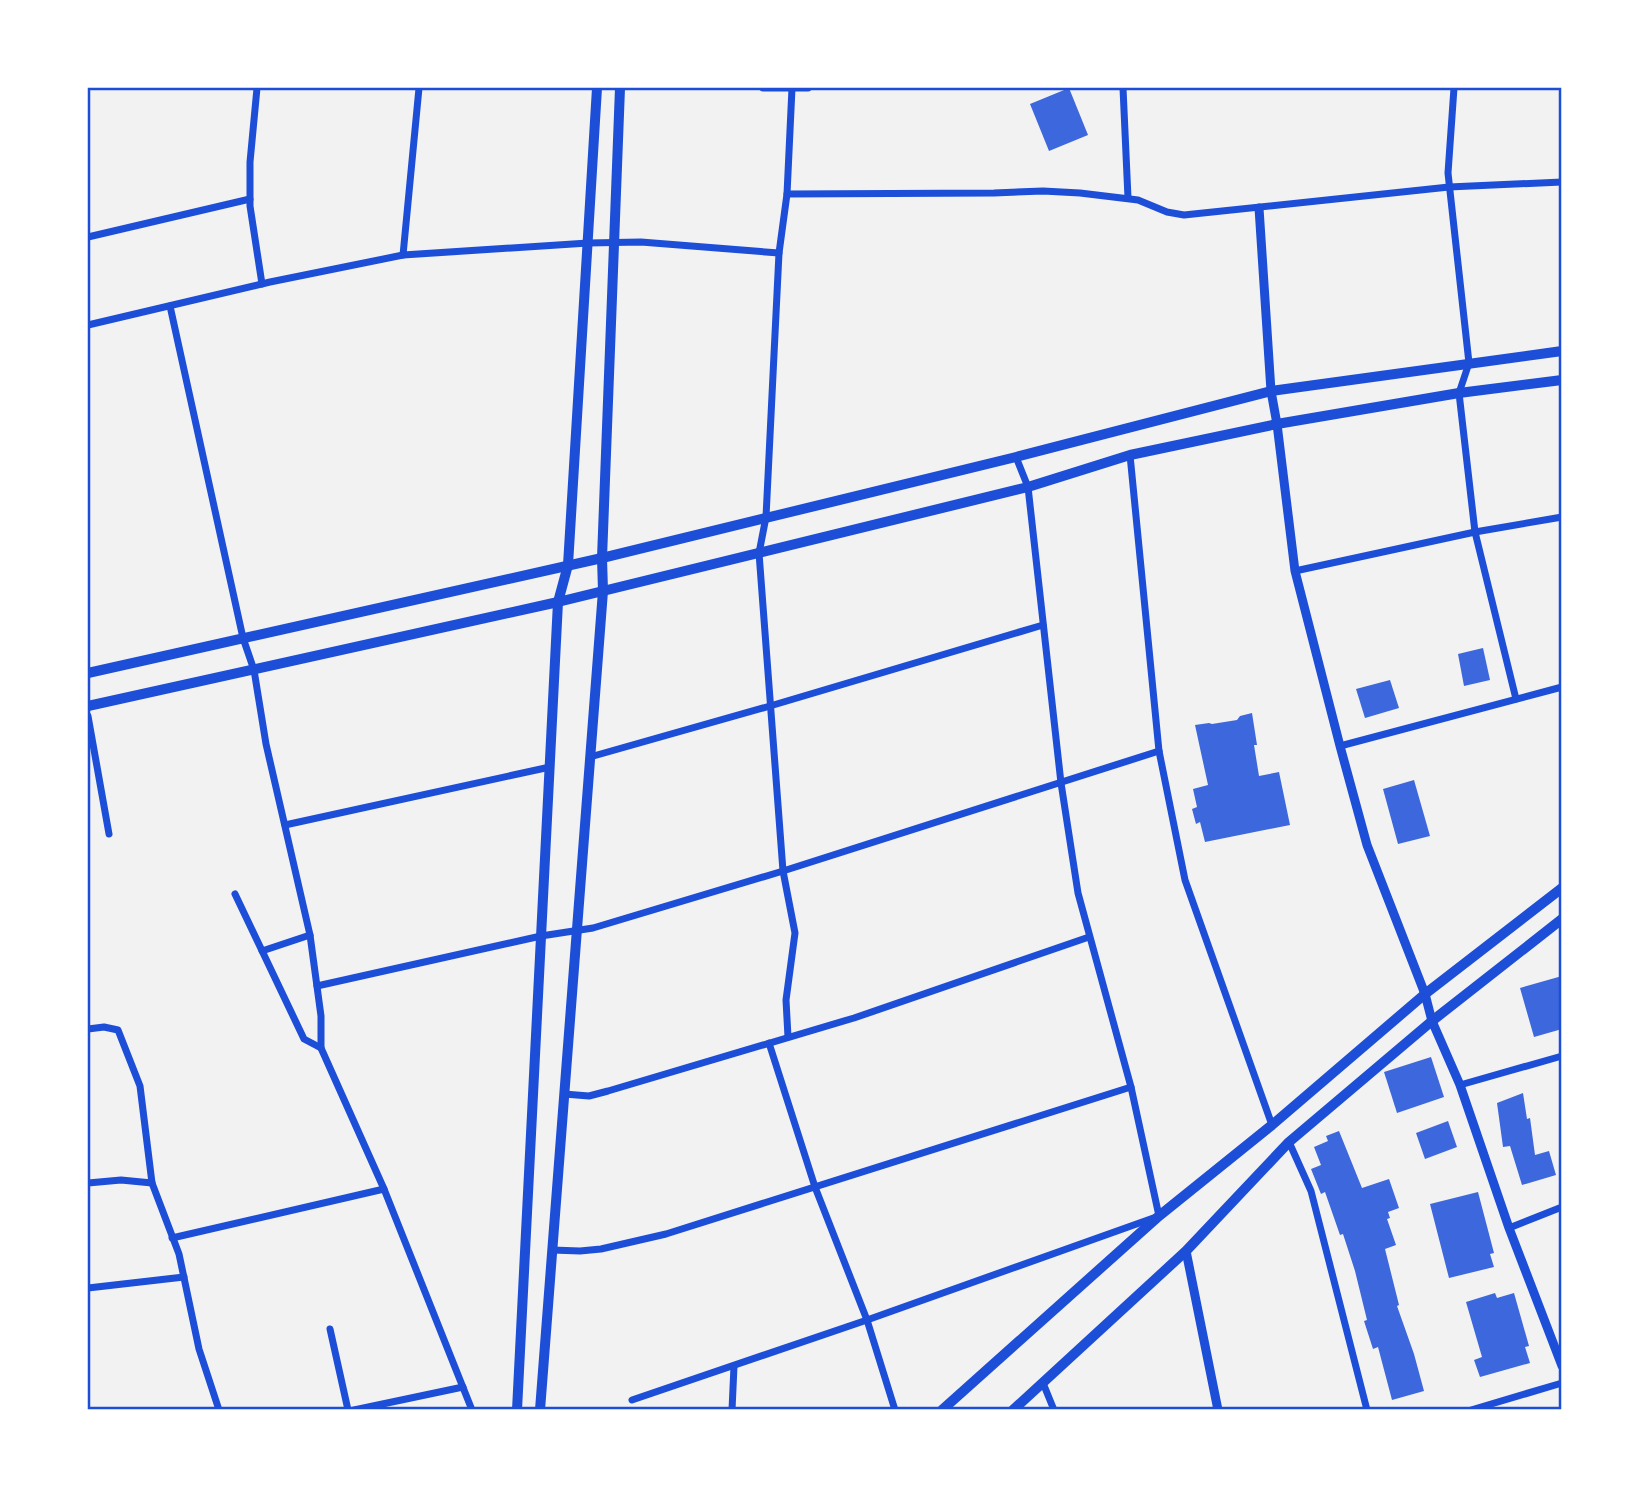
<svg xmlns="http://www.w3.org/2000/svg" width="1649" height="1497" font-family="'Archivo Narrow',sans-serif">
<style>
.building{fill:#3d67dc}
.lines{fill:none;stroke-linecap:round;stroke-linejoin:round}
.minor{stroke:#1d4ed8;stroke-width:7}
.tertiary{stroke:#1d4ed8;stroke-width:9}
.secondary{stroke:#1d4ed8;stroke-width:10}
.neatline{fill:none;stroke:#1d4ed8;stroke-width:2.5}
</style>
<rect width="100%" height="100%" fill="#f2f2f2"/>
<g class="building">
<path d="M1069 88 1088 135 1049 151 1030 104Z"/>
<path d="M1483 648 1490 680 1464 686 1458 654Z"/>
<path d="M1390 680 1399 708 1365 718 1356 689Z"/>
<path d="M1252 713 1257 745H1254L1259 776 1279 772 1290 825 1205 842 1200 822 1196 824 1192 809 1197 807 1193 789 1208 785 1195 725 1209 723 1212 724 1237 720 1240 716Z"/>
<path d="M1414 780 1430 836 1398 844 1383 789Z"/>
<path d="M1562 976V1029L1534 1037 1520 988Z"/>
<path d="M1431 1057 1444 1097 1397 1113 1384 1072Z"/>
<path d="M1523 1093 1527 1119 1530 1118 1535 1155 1549 1151 1556 1175 1522 1185 1510 1146 1503 1147 1497 1103Z"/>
<path d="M1448 1121 1457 1147 1425 1159 1416 1133Z"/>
<path d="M1339 1131 1362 1188 1389 1179 1399 1208 1388 1212 1390 1218 1387 1219 1396 1245 1385 1249 1399 1305 1397 1306 1414 1354 1424 1391 1392 1400 1378 1347 1373 1349 1364 1321 1367 1320 1355 1271 1343 1234 1340 1235 1325 1192 1321 1194 1311 1169 1321 1165 1314 1147 1328 1141 1326 1136Z"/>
<path d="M1478 1192 1494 1253 1490 1254 1494 1267 1449 1278 1430 1204Z"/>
<path d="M1495 1293 1497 1298 1514 1293 1529 1346 1525 1347 1530 1363 1480 1377 1474 1360 1482 1357 1466 1302Z"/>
</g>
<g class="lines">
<g class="minor">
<path d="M257 88 250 162V206L262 284"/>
<path d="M763 88H808"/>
<path d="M1123 88 1128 198"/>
<path d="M1454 88 1448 173 1469 363 1459 393 1475 532 1516 699"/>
<path d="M787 194 994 193 1043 191 1080 193 1138 200 1167 212 1184 215 1449 187 1562 182"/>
<path d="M88 237 250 199"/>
<path d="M403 255 419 88"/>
<path d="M170 306 243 638 254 670 266 744 310 935 321 1016V1048L384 1189 472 1410"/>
<path d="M88 325 270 282 403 255 588 243 641 242 779 253"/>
<path d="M1130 455 1159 751 1185 880 1272 1125"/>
<path d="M1295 571 1475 532 1562 517"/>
<path d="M88 716 109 834"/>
<path d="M1340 746 1562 687"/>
<path d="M590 757 770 706 1043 625"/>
<path d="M285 825 550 767"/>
<path d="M235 894 304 1039 321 1048"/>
<path d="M262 951 310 935"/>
<path d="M317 986 541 936 593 928 783 871 1159 751"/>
<path d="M88 1029 104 1027 118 1030 140 1086 152 1183 179 1254 199 1349 219 1410"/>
<path d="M788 1037 786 1000 795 933 783 871 759 553 766 517 779 253 787 194 792 88"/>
<path d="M769 1043 815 1187 867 1320 895 1410"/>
<path d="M1460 1085 1562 1056"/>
<path d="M564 1094 589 1096 608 1091 854 1018 1089 937"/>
<path d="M1289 1142 1311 1191 1367 1410"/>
<path d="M88 1183 121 1180 152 1183"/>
<path d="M1509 1228 1562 1207"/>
<path d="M172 1238 384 1189"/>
<path d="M552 1250 580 1251 601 1249 666 1234 1131 1087"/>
<path d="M88 1288 184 1277"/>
<path d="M330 1329 348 1410"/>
<path d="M1043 1383 1054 1410"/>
<path d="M632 1400 867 1320 1159 1216 1131 1087 1078 893 1061 783 1028 487 1016 457"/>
<path d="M354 1410 463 1387"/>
<path d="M732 1410 734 1366"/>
<path d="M1471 1410 1562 1383"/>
</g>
<g class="tertiary">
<path d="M1259 208 1271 391 1277 424 1295 571 1340 746 1367 845 1425 994 1432 1021 1460 1085 1509 1228 1562 1366"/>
<path d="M1186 1251 1218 1410"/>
</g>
<g class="secondary">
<path d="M88 673 602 558 1016 457 1271 391 1562 351"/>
<path d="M88 706 558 602 1028 487 1130 455 1277 424 1459 393 1562 380"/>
<path d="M517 1410 558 602 568 565 597 88"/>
<path d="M540 1410 603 591 602 558 620 88"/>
<path d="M942 1410 1159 1216 1272 1125 1425 994 1562 888"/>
<path d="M1013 1410 1186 1251 1289 1142 1432 1021 1562 919"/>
</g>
</g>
<rect width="1649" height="1497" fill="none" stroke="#ffffff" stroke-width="178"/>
<rect x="89" y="89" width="1471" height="1319" class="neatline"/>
</svg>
